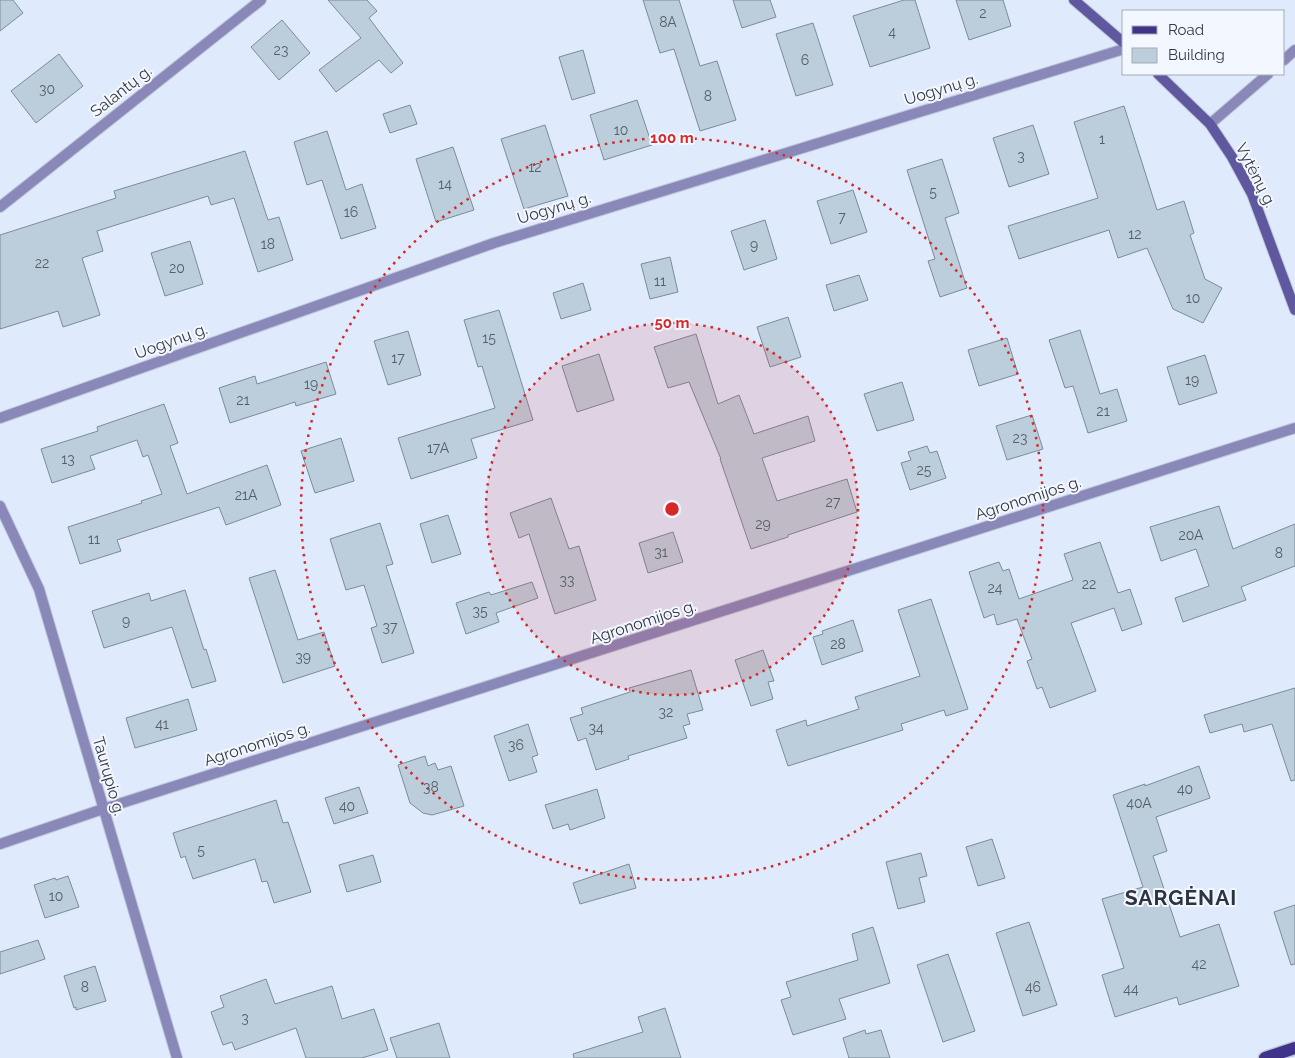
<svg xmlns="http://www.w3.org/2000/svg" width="1295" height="1058" font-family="Raleway,sans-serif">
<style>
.building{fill:#bccedc;stroke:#7b8c99}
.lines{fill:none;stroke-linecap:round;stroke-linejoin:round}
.minor-casing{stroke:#bec6d7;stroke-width:12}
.secondary-casing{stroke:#bec6d7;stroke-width:12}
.primary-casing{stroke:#bec6d7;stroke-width:15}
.minor{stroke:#8a88b9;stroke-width:10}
.secondary{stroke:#5f589f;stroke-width:10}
.primary{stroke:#42338a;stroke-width:12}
.ring{fill:none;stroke:#d62828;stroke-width:2.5;stroke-dasharray:2.5 5}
.labels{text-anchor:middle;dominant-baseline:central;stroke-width:4;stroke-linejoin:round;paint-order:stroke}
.number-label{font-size:14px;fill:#565e67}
.street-label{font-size:16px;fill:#343840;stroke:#f3f7ff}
.district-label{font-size:21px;font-weight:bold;letter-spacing:1px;fill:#2c3341;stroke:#f3f7ff}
.centre{fill:#d62828;stroke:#f3f7ff;stroke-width:2.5}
.ring-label{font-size:15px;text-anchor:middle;font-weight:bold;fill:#d62828;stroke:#f3f7ff;stroke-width:4;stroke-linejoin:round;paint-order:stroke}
</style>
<rect width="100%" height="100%" fill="#e0eafd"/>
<g class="building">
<path d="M0 0H13L23 13 0 31Z"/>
<path d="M328 0H367L377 11 369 18 403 63 391 73 379 60 336 92 319 70 361 38Z"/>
<path d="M643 0H679L700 66 717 61 736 120 700 131 674 49 660 53Z"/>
<path d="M733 0H770L776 17 742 28Z"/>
<path d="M904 0H915L930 48 870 67 853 16Z"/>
<path d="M956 0H1003L1011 26 969 40Z"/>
<path d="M282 20 310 53 279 80 251 47Z"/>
<path d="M813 23 833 85 796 96 776 34Z"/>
<path d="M583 50 595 93 572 100 559 57Z"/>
<path d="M59 54 83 86 36 123 11 91Z"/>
<path d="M637 100 652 145 604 160 590 115Z"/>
<path d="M410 105 417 124 390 133 383 114Z"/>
<path d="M1124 106 1157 210 1184 201 1194 233 1190 235 1205 279 1222 288 1203 323 1173 309 1147 248 1118 258 1109 230 1019 259 1008 226 1098 198 1074 122Z"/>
<path d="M545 125 568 196 524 209 501 139Z"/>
<path d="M1033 125 1049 174 1009 187 993 138Z"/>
<path d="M327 131 346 190 362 184 376 228 341 239 322 180 307 185 294 142Z"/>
<path d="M453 147 474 210 436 222 416 159Z"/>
<path d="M245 151 268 220 279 217 293 260 258 272 234 198 211 205 208 196 97 231 103 251 82 258 100 315 63 327 58 311 0 329V235L116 198 114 191Z"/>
<path d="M942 159 959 213 945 218 967 288 940 297 928 261 935 259 907 170Z"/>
<path d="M853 190 867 232 831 244 817 201Z"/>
<path d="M765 220 777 259 744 270 731 231Z"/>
<path d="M190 241 203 284 165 296 151 253Z"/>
<path d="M670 257 678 292 650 299 641 264Z"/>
<path d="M859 275 868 300 834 311 826 285Z"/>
<path d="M583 283 591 310 561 319 553 293Z"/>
<path d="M499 310 533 420 471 439 477 458 411 479 398 438 495 408 482 366 478 367 464 320Z"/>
<path d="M788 317 801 357 770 367 757 327Z"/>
<path d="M1080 330 1100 394 1117 389 1127 421 1088 433 1073 386 1065 388 1049 340Z"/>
<path d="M408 331 421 375 388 385 374 341Z"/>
<path d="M696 334 718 404 739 395 754 434 808 416 815 441 762 458 777 501 847 479 857 512 788 535V537L751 549 720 459H721L689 382 668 388 654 347Z"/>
<path d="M1007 338 1018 374 979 386 968 350Z"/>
<path d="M599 354 614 400 577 412 562 366Z"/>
<path d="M1205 355 1217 393 1179 405 1167 367Z"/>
<path d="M326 362 336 394 296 406 295 402 230 423 219 388 255 376 257 384Z"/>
<path d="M902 382 914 420 877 431 864 394Z"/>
<path d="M164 404 178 443 170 446 187 494 267 465 281 505 226 525 219 507 117 540 121 551 80 564 68 527 142 503 141 501 162 494 148 455 143 457 137 440 90 456 95 469 52 483 41 449 98 431 97 427Z"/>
<path d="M1032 415 1043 449 1007 460 996 426Z"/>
<path d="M341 438 354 481 315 493 301 451Z"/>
<path d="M927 446 930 453 937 451 946 478 910 490 901 463 911 460 908 452Z"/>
<path d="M551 498 569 549 579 546 596 600 555 614 529 534 519 538 510 513Z"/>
<path d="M1219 506 1233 549 1295 524V566L1241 587 1246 600 1183 622 1175 598 1209 586 1196 549 1161 561 1150 527Z"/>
<path d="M448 515 461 554 432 563 420 524Z"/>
<path d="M380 523 393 564 386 566 414 653 382 663 371 628 377 626 364 585 346 590 330 539Z"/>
<path d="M673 532 683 562 648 573 639 543Z"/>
<path d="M1100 542 1118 593 1130 589 1142 624 1122 631 1114 608 1071 623 1096 691 1050 708 1042 687 1037 689 1027 661 1032 659 1017 619 997 625 994 614 984 618 969 572 999 562 1003 571 1009 569 1019 599 1073 580 1064 554Z"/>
<path d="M275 570 298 640 324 632 335 666 283 683 249 578Z"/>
<path d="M532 582 538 598 496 613 499 622 466 634 456 603 489 592 491 595Z"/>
<path d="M185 590 204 650 206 649 216 681 192 688 172 627 104 648 92 611 149 593 151 601Z"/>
<path d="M931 599 968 709 946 716 944 710 901 724 903 730 788 766 776 730 806 720 807 726 859 709 855 697 920 676 898 610Z"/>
<path d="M853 620 863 651 822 665 813 637 823 634 822 631Z"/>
<path d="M763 650 774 681 768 682 773 699 751 706 735 660Z"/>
<path d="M691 670 703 710 687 714 690 724 683 726 687 738 628 756 629 759 596 770 586 738 578 741 570 718 583 714 581 708 630 692 629 688Z"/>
<path d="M1295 688V780L1291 781 1272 724 1244 732 1242 724 1210 733 1204 715Z"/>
<path d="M188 699 197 730 135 748 126 718Z"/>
<path d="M528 724 538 755 532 757 537 772 509 781 494 736Z"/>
<path d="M425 756 428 766 435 763 438 770 451 766 464 806 432 815 423 813 410 803 398 765Z"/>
<path d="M1199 766 1210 798 1156 817 1167 851 1153 856 1180 937 1219 924 1239 986 1179 1005 1177 997 1115 1017 1102 975 1124 968 1102 899 1143 887 1113 795 1145 784V786Z"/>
<path d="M359 787 368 813 334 824 325 798Z"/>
<path d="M597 789 605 818 570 830 568 824 553 829 545 805Z"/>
<path d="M276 800 283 823 288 822 311 892 274 903 267 881 262 882 255 859 193 879 185 856 181 858 173 833Z"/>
<path d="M992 839 1005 878 978 886 966 847Z"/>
<path d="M921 853 927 876 919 878 925 902 898 909 886 862Z"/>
<path d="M373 855 381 882 347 892 339 865Z"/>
<path d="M629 864 636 888 580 904 573 883Z"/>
<path d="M68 876 79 907 45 918 34 885 55 878 56 880Z"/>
<path d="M1295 905V964L1291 965 1274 912Z"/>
<path d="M1029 922 1057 1005 1023 1016 996 933Z"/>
<path d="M873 927 890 983 839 999 846 1019 793 1035 781 1000 791 997 786 982 858 960 852 934Z"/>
<path d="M38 940 45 959 0 974V952Z"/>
<path d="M948 954 975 1031 943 1042 917 965Z"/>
<path d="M95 966 106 1001 76 1010V1007L74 1008 64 976Z"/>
<path d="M266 979 275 1004 332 986 342 1019 374 1009 388 1050 362 1058H306L296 1028 235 1050 232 1042 223 1045 211 1012 224 1007 220 996Z"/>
<path d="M665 1008 681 1058H574L573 1054 643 1032 638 1017Z"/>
<path d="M439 1023 450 1058H397L390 1038Z"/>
<path d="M865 1030 866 1034 881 1030 890 1058H849L843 1038Z"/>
</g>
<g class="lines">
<g class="minor-casing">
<g id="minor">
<path d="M1284 60 1295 50"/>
<path d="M1210 124 1268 74"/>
<path d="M0 207 261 0"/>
<path d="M0 418 494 243 1124 49"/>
<path d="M0 506 39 589 177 1058"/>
<path d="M0 844 103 809 1295 428"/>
</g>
</g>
<g class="secondary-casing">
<g id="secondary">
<path d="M1074 0 1124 43"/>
<path d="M1158 74 1210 124 1232 157 1252 194 1295 310"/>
</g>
</g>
<g class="primary-casing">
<path id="primary" d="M1265 1058 1295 1048"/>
</g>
<use href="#minor" class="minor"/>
<use href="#secondary" class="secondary"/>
<use href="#primary" class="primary"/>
</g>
<circle cx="672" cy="509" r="186" fill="#d62828" fill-opacity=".12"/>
<g class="ring">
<circle cx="672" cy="509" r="186"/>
<circle cx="672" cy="509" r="371"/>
</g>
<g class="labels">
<g class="number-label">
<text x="983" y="13">2</text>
<text x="668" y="22">8A</text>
<text x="892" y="32">4</text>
<text x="281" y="50">23</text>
<text x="805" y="60">6</text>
<text x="47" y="89">30</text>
<text x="708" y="96">8</text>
<text x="621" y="130">10</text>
<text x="1102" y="139">1</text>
<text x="1021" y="156">3</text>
<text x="535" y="167">12</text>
<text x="445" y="184">14</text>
<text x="933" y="192">5</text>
<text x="351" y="212">16</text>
<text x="842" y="217">7</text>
<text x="1135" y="234">12</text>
<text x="268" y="244">18</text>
<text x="754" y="245">9</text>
<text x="42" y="263">22</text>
<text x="177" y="268">20</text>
<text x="660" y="281">11</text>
<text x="1193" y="298">10</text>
<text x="489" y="338">15</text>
<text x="398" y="358">17</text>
<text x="1192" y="380">19</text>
<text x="311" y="384">19</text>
<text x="243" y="400">21</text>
<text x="1103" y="411">21</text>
<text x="1020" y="438">23</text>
<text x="438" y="448">17A</text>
<text x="68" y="459">13</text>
<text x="924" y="470">25</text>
<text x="246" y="495">21A</text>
<text x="833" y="502">27</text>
<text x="763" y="524">29</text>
<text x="1191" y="535">20A</text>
<text x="94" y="539">11</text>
<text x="661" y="552">31</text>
<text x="1279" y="553">8</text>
<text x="567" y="580">33</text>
<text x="1089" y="584">22</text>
<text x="995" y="588">24</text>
<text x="480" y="611">35</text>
<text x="126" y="621">9</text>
<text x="390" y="627">37</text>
<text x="838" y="644">28</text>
<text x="303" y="657">39</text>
<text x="666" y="712">32</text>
<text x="162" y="724">41</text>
<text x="596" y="728">34</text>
<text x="516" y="745">36</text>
<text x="431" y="787">38</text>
<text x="1185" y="789">40</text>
<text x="1139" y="803">40A</text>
<text x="347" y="806">40</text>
<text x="201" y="850">5</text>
<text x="56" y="896">10</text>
<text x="1199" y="964">42</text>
<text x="85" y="987">8</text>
<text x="1033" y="987">46</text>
<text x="1131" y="989">44</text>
<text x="245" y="1018">3</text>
</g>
<g class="street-label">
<text transform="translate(941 89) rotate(-17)">Uogynų g.</text>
<text transform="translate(121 91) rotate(-38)">Salantų g.</text>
<text transform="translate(1256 175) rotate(63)">Vytėnų g.</text>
<text transform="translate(554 208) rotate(-17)">Uogynų g.</text>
<text transform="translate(171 341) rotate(-20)">Uogynų g.</text>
<text transform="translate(1028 498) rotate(-18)">Agronomijos g.</text>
<text transform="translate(643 622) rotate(-18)">Agronomijos g.</text>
<text transform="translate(257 744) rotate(-18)">Agronomijos g.</text>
<text transform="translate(109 776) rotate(74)">Taurupio g.</text>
</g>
<g class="district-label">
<text x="1181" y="897">SARGĖNAI</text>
</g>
</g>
<circle cx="672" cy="509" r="8" class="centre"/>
<g class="ring-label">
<text x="672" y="143">100 m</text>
<text x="672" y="328">50 m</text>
</g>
<rect x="1122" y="10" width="162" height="65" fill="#f3f7ff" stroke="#a7abb3"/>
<rect x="1132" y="26" width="25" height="8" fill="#42338a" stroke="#a7abb3"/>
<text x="1168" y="35" font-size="15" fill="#343840">Road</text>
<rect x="1132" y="48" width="25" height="15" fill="#bccedc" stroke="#a7abb3"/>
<text x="1168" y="60" font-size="15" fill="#343840">Building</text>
</svg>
